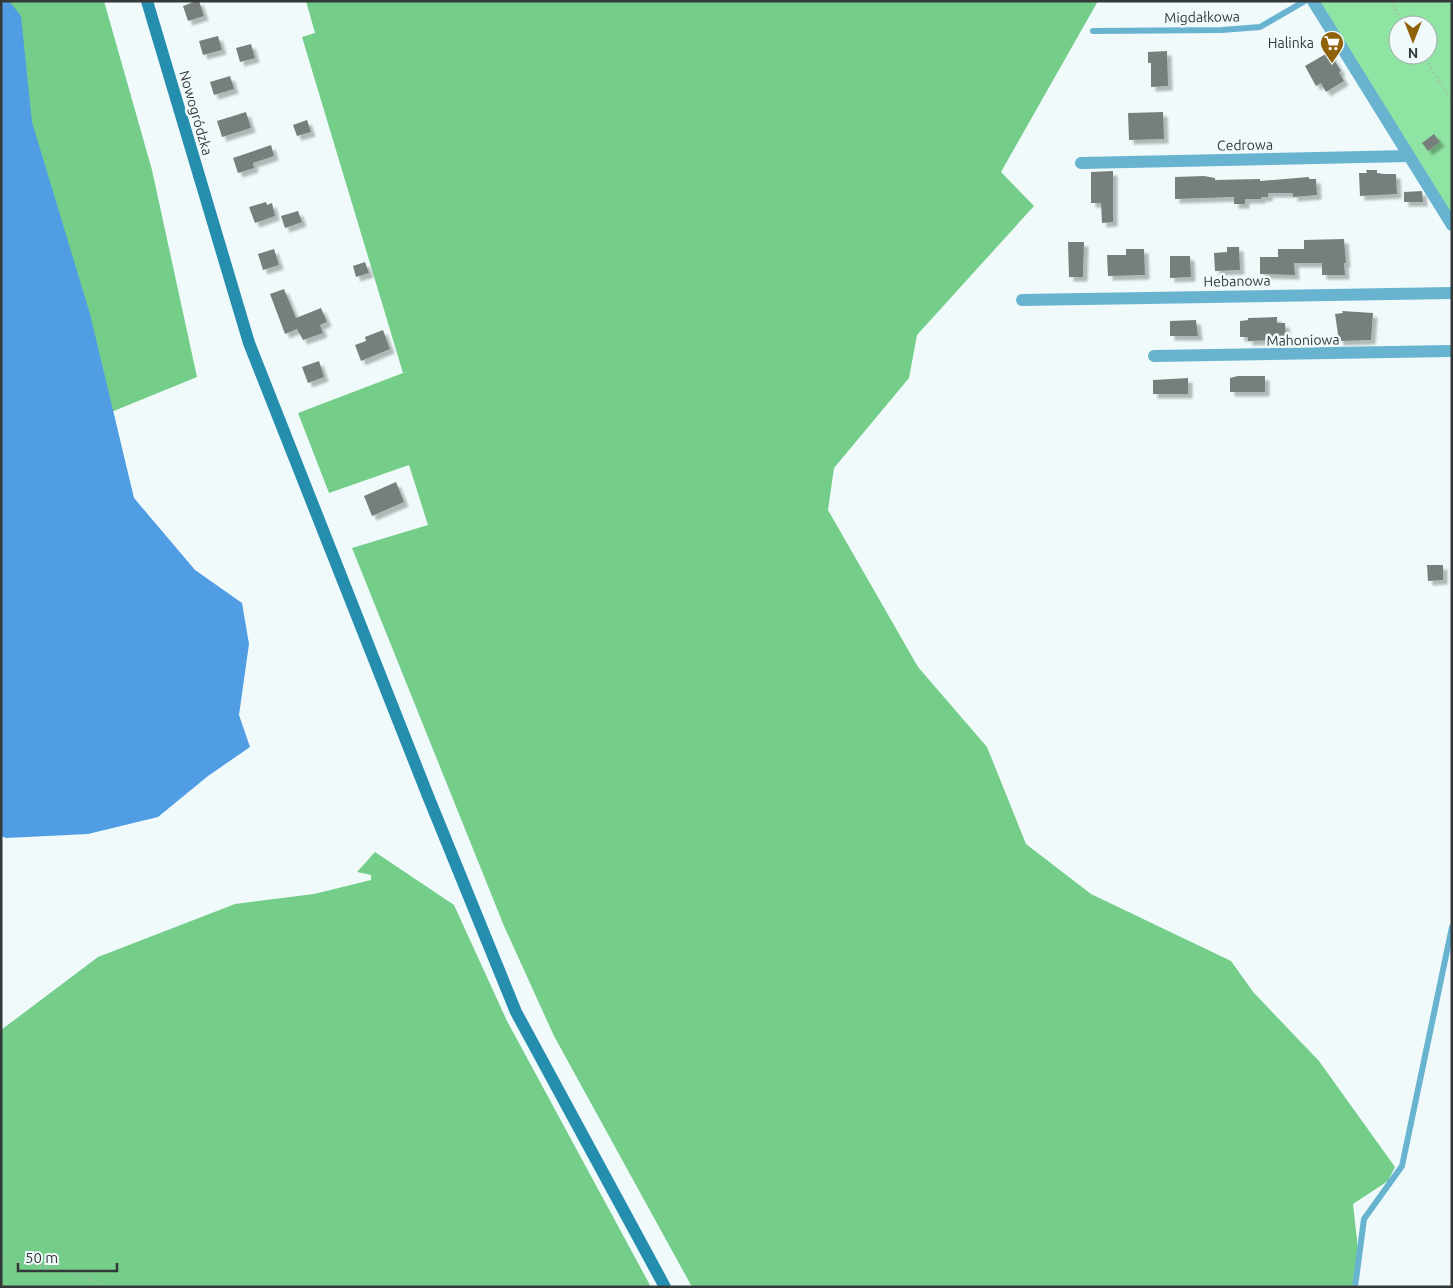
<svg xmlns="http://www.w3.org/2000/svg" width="1453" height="1288" font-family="Ubuntu,sans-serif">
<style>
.green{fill:#90e4a3;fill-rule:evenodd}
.forest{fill:#74ce8a}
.water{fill:#509de3}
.building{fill:#777f7d;filter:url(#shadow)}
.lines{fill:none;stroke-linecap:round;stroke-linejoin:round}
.path{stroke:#abb2b2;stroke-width:2.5;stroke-dasharray:1 4;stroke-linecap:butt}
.lane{stroke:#68b4d0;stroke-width:6}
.street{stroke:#68b4d0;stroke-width:12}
.secondary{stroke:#258eaf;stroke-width:12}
.labels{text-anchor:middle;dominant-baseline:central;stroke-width:5;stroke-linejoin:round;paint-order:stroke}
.street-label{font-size:14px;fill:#343838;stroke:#f0fafa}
.poi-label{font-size:14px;fill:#343838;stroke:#f0fafa;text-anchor:end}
</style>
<defs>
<filter id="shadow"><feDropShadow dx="4.5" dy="4.5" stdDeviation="1" flood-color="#0004"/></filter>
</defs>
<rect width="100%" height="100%" fill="#f0fafa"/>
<path class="green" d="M1313 1H1452V224ZM1398 25H1428V55H1398Z"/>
<g class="forest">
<path d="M1 1H104L152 170 197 377 1 457Z"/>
<path d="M306 1H1098L1001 172 1034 206 917 335 909 378 834 468 828 510 918 667 987 747 1026 844 1091 894 1231 961 1254 993 1319 1061 1395 1167 1388 1181 1353 1204 1359 1258 1353 1287H692L554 1036 504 926 352 548 428 525 409 465 329 493 298 413 403 373 302 37 315 33Z"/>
<path d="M375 852 454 905 507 1021 651 1287H1V1030L98 957 235 904 314 894 371 880V875L357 872Z"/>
</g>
<path class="water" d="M1 1H9L21 16 32 122 90 314 134 498 195 570 242 603 249 644 239 715 250 747 208 776 158 817 88 834 6 838 1 836Z"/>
<g class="building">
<path d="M196 1H199L204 16 188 21 183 6Z"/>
<path d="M218 36 222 50 203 55 199 41Z"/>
<path d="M251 44 255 58 240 62 236 48Z"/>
<path d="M1167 51 1168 86 1151 87V63H1148V52Z"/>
<path d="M1329 52 1341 71 1339 72 1344 81 1326 92 1321 83 1316 86 1305 66Z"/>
<path d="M230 76 234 89 214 95 210 82Z"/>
<path d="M246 112 251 128 222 137 217 121Z"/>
<path d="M1163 112 1164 139 1129 140 1128 113Z"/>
<path d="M307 120 311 132 297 136 293 125Z"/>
<path d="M1434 134 1440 142 1428 151 1422 143Z"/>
<path d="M271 145 274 156 253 163 254 168 238 173 233 158Z"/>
<path d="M1366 170H1377V173L1384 174H1396L1397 194 1360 196 1359 173H1367Z"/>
<path d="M1113 171V222L1102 223 1101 203H1091V172Z"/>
<path d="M1204 176 1215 178V180L1260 179V181L1309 177V179H1316L1317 195 1293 197V193H1268V197H1261V199H1245V204H1234V197L1175 199V177Z"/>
<path d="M1422 191 1423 202H1404V192Z"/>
<path d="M266 202 267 205 272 203 275 216 255 223 249 207Z"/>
<path d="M298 211 302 222 285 228 281 216Z"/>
<path d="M1344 239 1346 263H1344L1345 275H1322V263H1294L1295 275 1260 274V257H1278V249H1304V240Z"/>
<path d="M1068 242H1084L1083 277H1069Z"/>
<path d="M1227 247H1239L1240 270 1215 271 1214 253 1227 252Z"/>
<path d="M274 249 279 265 263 270 258 254Z"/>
<path d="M1126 249H1144L1145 275 1108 276 1107 255H1126Z"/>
<path d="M1170 256H1190L1191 277 1170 278Z"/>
<path d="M365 262 369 273 356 277 353 266Z"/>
<path d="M284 289 296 318 321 308 327 322 320 325 323 333 303 340 297 329 285 334 270 294Z"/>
<path d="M1342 311 1373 313 1371 340 1339 341 1335 314 1343 313Z"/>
<path d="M1277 317V323H1285L1286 336 1280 337V340L1248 341V337H1240V321L1248 320V318Z"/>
<path d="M1196 320 1198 336H1170V321Z"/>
<path d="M383 330 390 349 361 361 355 345 366 341 365 337Z"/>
<path d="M319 361 324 377 308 383 302 367Z"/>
<path d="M1238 376H1265V392H1230V378Z"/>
<path d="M1188 378V394H1153V380Z"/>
<path d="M396 482 404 502 372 516 364 496Z"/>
<path d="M1427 565H1443V580L1428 581Z"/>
</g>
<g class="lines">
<g class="path">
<path d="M1390 1 1405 25"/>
<path d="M1452 1V2"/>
<path d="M1423 55 1452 101"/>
<path d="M1 1259 76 1273 107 1287"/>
</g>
<g class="lane">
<path d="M1093 31 1222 30 1260 27 1305 1"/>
<path d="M1355 1287 1364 1219 1402 1166 1452 927"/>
</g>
<g class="street">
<path d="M1313 1 1452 225"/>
<path d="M1081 163 1409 156"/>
<path d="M1022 300 1452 293"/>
<path d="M1154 356 1452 351"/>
</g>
<path class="secondary" d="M147 1 249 343 428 796 516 1012 665 1287"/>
</g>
<defs>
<g id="supermarket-pin" transform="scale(1.25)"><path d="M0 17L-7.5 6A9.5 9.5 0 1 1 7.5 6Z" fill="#8f620a" stroke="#f0fafa"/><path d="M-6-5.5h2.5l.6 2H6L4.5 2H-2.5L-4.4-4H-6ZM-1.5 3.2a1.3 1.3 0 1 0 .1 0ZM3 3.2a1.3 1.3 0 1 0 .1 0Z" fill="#fff"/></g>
</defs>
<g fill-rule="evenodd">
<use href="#supermarket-pin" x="1332" y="43"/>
</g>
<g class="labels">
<g class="street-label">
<text transform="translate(1202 17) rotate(-1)">Migdałkowa</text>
<text transform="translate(196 113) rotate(74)">Nowogródzka</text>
<text transform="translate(1245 145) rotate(-1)">Cedrowa</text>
<text transform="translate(1237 281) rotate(-1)">Hebanowa</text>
<text transform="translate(1303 340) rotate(-1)">Mahoniowa</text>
</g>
<g class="poi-label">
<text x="1314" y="43">Halinka</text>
</g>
</g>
<rect width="1453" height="1288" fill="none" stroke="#343838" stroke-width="5"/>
<g transform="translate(1413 40) rotate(180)"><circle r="24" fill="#f0fafa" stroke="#a5acac"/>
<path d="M0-4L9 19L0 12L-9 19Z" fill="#8f620a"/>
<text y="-8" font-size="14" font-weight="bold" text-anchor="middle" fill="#343838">N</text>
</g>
<path d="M18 1263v8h99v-8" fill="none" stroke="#343838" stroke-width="2.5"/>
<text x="25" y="1263" font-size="15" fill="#343838" stroke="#f0fafa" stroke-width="4" paint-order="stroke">50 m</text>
</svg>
